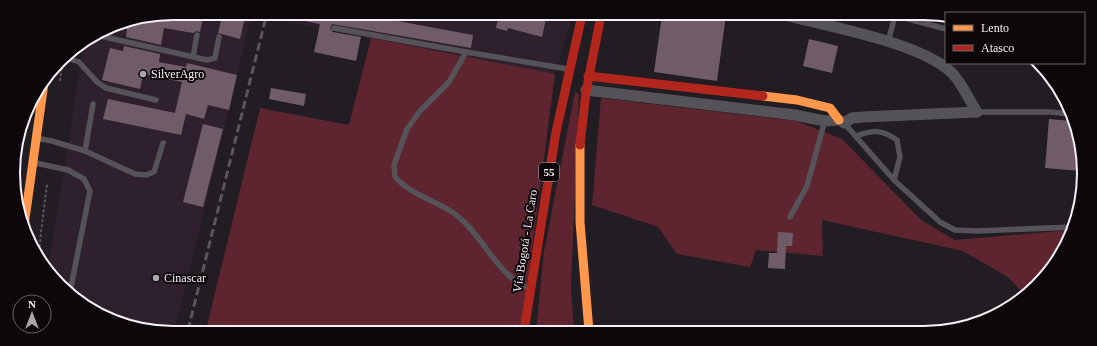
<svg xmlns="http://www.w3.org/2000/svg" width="1097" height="346" font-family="'Times New Roman',serif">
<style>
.built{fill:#2f202e}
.green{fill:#5e2531}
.building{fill:#705c67}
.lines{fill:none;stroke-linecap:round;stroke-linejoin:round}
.path{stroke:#5a585a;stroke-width:2;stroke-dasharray:3 2;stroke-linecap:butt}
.lane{stroke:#555357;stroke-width:5.5}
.street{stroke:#555357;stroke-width:11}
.slow{stroke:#ff974d;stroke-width:9}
.jam{stroke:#b3261e;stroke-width:9}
.rail{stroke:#59575a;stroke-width:3;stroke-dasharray:8 4;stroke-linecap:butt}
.poi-dot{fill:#aca6ac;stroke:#0b070b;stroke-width:1.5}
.labels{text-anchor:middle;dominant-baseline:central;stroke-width:4;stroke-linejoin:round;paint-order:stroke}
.shield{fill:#0b070b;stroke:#b0a9b0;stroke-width:1}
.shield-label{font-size:11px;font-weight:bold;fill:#f7eff6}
.poi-label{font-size:12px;fill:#f7eff6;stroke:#0b070b;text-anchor:start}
.street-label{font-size:12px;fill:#f7eff6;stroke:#0b070b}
.rim{fill:none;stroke:#f7eff6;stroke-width:2}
</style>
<rect width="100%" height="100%" fill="#221d22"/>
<g class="built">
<path d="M173 13H252L175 330H142L84 306 48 270 84 43 112 25Z"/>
<path d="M288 13 573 15 555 74 286 22Z"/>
</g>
<g class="green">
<path d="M371 38 555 74 521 331 206 330 260 108 349 125Z"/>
<path d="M575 92 579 94 571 288 574 331H536L544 252Z"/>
<path d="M601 98 796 121 842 139 921 220 955 240 1071 230 1063 253 1026 296 1008 277 963 251 822 220 823 256 756 250 750 267 677 254 658 227 592 205Z"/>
</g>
<g class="building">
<path d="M173 13H204L200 32 196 31 193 33 164 28 161 45 126 37 127 29 111 26Z"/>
<path d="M223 13H246L240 39 218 33Z"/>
<path d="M289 13 360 14 473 35 471 48 332 24 330 28 333 32 361 37 356 61 314 52 320 24 289 18Z"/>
<path d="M499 14H547L542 37 508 28 507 31 496 28Z"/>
<path d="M662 15H726L717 81 654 72Z"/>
<path d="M809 39 838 46 832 73 803 66Z"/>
<path d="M124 46 160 54 159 62 186 67 187 63 237 75 229 110 208 105 204 119 186 114 181 135 103 119 108 99 175 113 182 82 143 74 140 89 102 80 110 48 123 51Z"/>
<path d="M271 88 306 94 304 106 269 99Z"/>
<path d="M1049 119 1072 121 1081 142V171L1045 168Z"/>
<path d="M203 124 223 129 203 207 183 202Z"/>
<path d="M778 232 793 233 792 246H786L785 269 768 268 769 253H777Z"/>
</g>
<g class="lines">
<g class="path">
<path d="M60 81 62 65"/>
<path d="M38 257 47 184"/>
</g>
<g class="lane">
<path d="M897 16 946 29"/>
<path d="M334 28 466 52"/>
<path d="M96 35 207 60 215 58 219 37"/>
<path d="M888 42 895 16"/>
<path d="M64 57 79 62 97 82 106 88 156 100"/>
<path d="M193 57 197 35"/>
<path d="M977 112H1051L1069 114"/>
<path d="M844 123 894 180 940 222 955 230 977 231 1073 227"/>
<path d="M856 136C874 130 881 129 897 140L900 157 894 180"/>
<path d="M41 139 52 141 85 151 135 174 146 175 154 172 163 143"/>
<path d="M85 151 93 104"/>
<path d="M36 163 68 170 84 179 90 191 70 292"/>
<path d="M790 217 807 186 825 120"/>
<path d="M528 288C497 276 481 231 452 212 434 200 410 194 395 177L394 165 407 129 420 111 449 82 466 52 568 69"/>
</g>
<g class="street">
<path d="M785 15C829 27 920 42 952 73 962 83 969 100 977 112"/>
<path d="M586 90 795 115 825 121 839 120"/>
<path d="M844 123 852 118 863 117 977 112"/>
</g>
<g class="slow">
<path d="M763 96 797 100 830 108 839 120"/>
<path d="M580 145V222L589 331"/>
<path d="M24 226 44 83"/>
</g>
<g class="jam">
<path d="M588 76 763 96"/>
<path d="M580 145 586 92 601 15"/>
<path d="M524 331 556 132 582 15"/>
</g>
<path class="rail" d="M188 330 267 13"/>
</g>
<g class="poi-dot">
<circle cx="143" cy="74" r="4"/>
<circle cx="156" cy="278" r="4"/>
</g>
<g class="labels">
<rect class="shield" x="539" y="163" width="20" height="18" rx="3"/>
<g class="shield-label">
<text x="549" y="172">55</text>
</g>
<g class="poi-label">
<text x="151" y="74">SilverAgro</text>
<text x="164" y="278">Cinascar</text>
</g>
<g class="street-label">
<text transform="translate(525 241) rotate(-81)">Vía Bogotá - La Caro</text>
</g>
</g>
<path d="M0 0H1097V346H0ZM173 20H924A153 153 0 0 1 1077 173V173A153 153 0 0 1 924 326H173A153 153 0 0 1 20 173V173A153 153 0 0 1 173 20Z" fill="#0b070b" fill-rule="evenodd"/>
<path class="rim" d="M173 20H924A153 153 0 0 1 1077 173V173A153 153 0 0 1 924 326H173A153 153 0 0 1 20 173V173A153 153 0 0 1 173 20Z"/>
<rect x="945" y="12" width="140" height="52" fill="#0b070b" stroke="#696469"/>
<rect x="953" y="25" width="20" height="6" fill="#ff974d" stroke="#696469"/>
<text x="981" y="32" font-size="12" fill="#f7eff6">Lento</text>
<rect x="953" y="45" width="20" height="6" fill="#b3261e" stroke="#696469"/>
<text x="981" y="52" font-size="12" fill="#f7eff6">Atasco</text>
<g transform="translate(32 314)"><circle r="19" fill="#0b070b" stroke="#696469"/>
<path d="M0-3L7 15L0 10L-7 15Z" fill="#aca6ac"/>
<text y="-6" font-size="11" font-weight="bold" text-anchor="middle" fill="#f7eff6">N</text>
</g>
</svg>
